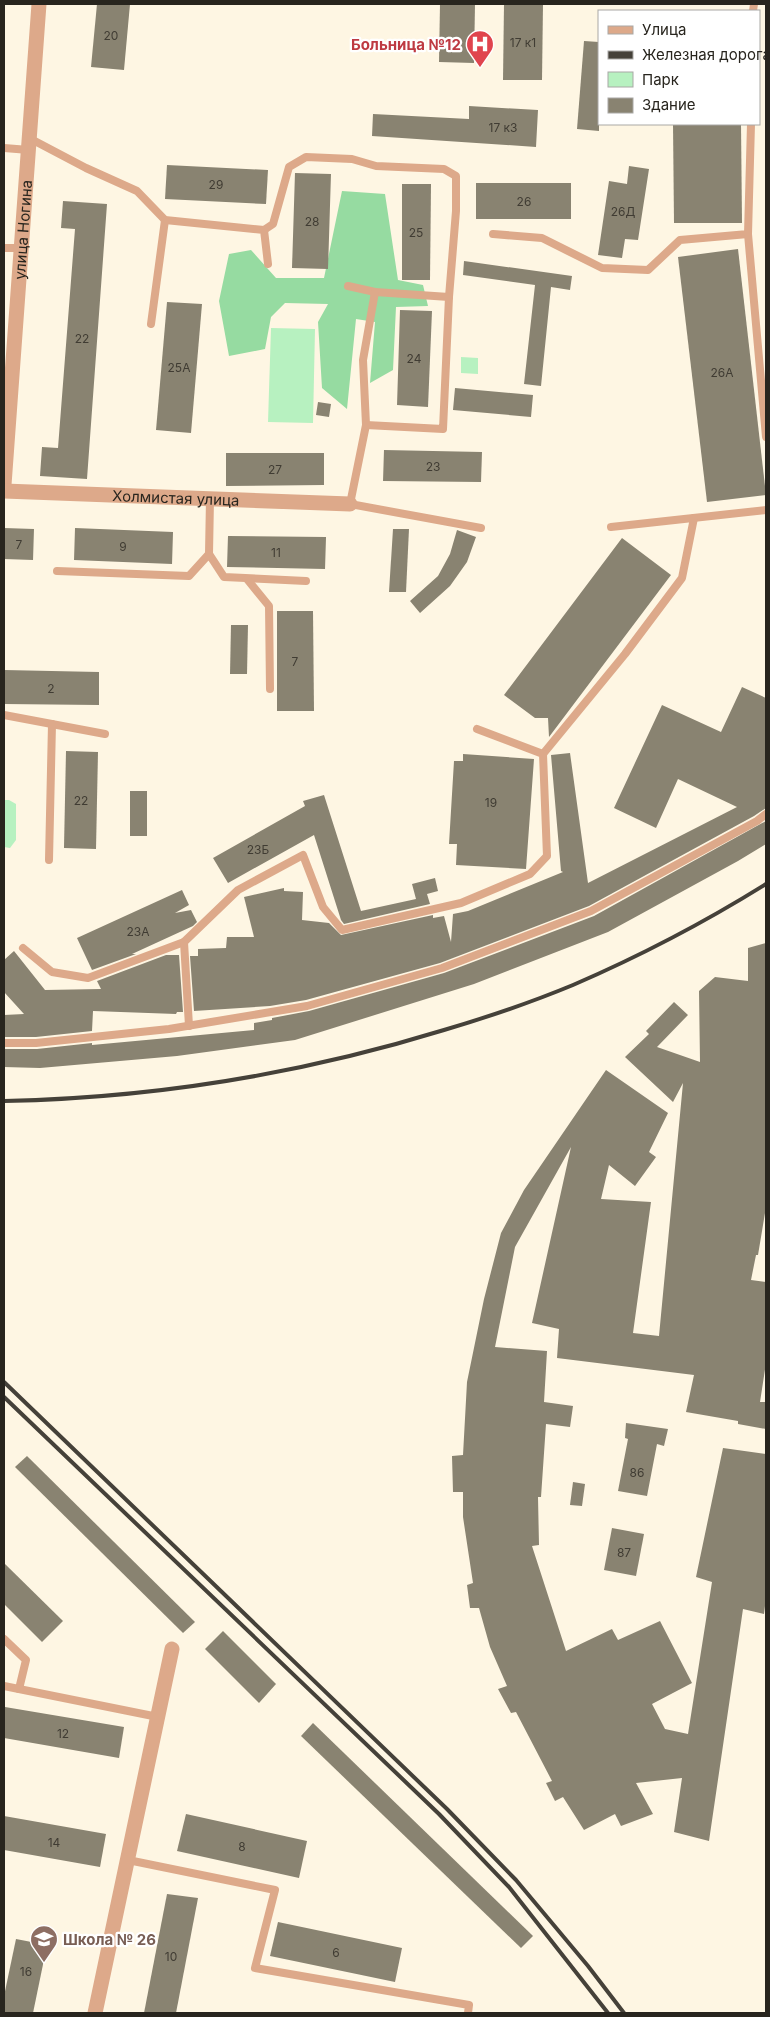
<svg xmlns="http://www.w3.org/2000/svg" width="770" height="2017" font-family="Inter,sans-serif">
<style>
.green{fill:#b7f1c0}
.forest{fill:#96dba1}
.building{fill:#898371}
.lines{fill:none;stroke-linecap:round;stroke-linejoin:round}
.service{stroke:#dda98a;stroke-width:8}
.minor{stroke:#dda98a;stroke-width:15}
.rail{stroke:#454139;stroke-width:4}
.labels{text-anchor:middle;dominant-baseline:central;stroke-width:4.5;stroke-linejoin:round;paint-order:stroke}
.number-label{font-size:12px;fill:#403c33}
.health-label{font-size:15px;font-weight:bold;fill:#be3a42;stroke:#fff;text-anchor:end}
.street-label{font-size:15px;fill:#28251e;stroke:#fff}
.education-label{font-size:15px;font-weight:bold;fill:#785e54;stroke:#fff;text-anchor:start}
</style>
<rect width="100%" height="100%" fill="#fef6e3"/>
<g class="green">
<path d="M271 328 315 329 313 423 268 422Z"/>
<path d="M461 357 478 358V374L461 373Z"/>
<path d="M4 800H9L16 804V840L10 848 4 847Z"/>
</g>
<path class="forest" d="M342 191 385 194 398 280 423 285 428 306 396 307 393 370 370 383 375 322 356 319 347 409 322 388 318 322 328 304 285 303 271 317 265 349 229 356 219 301 229 254 251 250 276 278H324Z"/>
<g class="building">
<path d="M97 4H130L124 70 91 67Z"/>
<path d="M440 4H475L474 63 439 62Z"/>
<path d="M504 4H543L542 80H503Z"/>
<path d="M584 41 599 42V131L577 129Z"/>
<path d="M469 106 538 110 536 147 372 136 373 114 469 119Z"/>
<path d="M673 124H741L742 223H674Z"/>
<path d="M167 165 268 170 266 204 165 199Z"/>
<path d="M629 166 649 169 638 240 625 239 622 258 598 255 609 181 627 184Z"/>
<path d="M295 173 331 174 328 269 292 268Z"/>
<rect x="476" y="183" width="95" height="36"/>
<path d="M402 184H431L430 280H402Z"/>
<path d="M63 201 107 204 87 479 40 476 42 447 58 448 75 229 61 228Z"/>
<path d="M738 249 766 495 707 502 678 257Z"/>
<path d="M464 261 572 276 570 290 551 287 541 386 524 384 535 285 463 275Z"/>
<path d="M167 302 202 304 191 433 156 430Z"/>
<path d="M400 310 432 311 428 407 397 405Z"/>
<path d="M455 388 533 395 531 417 453 410Z"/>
<path d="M318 402 331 404 329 417 316 415Z"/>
<path d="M384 450 482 452 481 482 383 481Z"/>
<path d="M226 453H324V485L226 486Z"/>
<path d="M4 528 34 529 33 560 4 559Z"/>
<path d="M75 528 173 532 172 564 74 560Z"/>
<path d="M393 529H409L406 592H389Z"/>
<path d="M457 530 476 537 467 562 450 586 420 613 410 601 438 576 450 554Z"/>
<path d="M228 536 326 537 325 569 227 567Z"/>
<path d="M622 538 671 575 549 737 548 718H535L504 695Z"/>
<path d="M277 611H313L314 711H277Z"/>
<path d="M231 625H248L247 674H230Z"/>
<path d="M4 670 99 672V705L4 704Z"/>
<path d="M742 687 766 698V808L754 816 589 906 440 963 306 1000 270 1006 194 1011 190 956H198V949L226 948 227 937H254L244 897 284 888V891L303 892 302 920 329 923 341 935 433 915V918L444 916 451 942 453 914 468 911 563 872 561 871 551 755 570 753 588 883 737 807 678 779 656 828 614 808 662 705 721 732Z"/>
<path d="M66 751 98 752 96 849 64 848Z"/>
<path d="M463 754 534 759 526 869 456 865 457 844H449L454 761H463Z"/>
<rect x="130" y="791" width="17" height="45"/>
<path d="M324 795 361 911 416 899 412 884 435 878 438 891 427 894 430 904 344 924 341 920 314 835 228 883 213 858 305 806 303 801Z"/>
<path d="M766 821V844L738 861 608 932 474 984 295 1040 177 1056 40 1068 4 1067V1049H37L92 1043V1045L254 1030V1023L272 1020V1018L309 1011 444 973 594 916Z"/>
<path d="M182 890 189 905 175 913 191 910 197 922 193 926 132 954H136L92 970 77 938Z"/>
<path d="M766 943V1207L758 1255H756L751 1280 766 1282V1363L760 1402H766V1429L738 1424V1421L686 1412 694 1375 557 1358 559 1329 532 1323 571 1147 515 1247 495 1347 547 1351 544 1402 573 1406 570 1427 546 1424 541 1497H538L539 1545 532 1546 566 1651 612 1629 618 1640 660 1621 692 1683 652 1704 665 1729 688 1734 712 1582 696 1577 723 1448 766 1454V1598L764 1614 743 1609 709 1841 674 1832 682 1778 636 1783 653 1814 621 1826 615 1814 584 1830 563 1797 555 1801 546 1783 552 1781 516 1712 511 1713 498 1689 507 1686 490 1647 479 1608H470L467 1585 473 1583 463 1517V1492H453L452 1456 463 1455 467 1382 484 1299 501 1233 524 1190 606 1070 668 1113 649 1152 656 1157 635 1186 609 1165 601 1199 651 1202 633 1333 659 1336 683 1083 673 1102 625 1057 649 1034 646 1031 674 1002 688 1015 657 1047 700 1062 699 991 715 977 748 981V948Z"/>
<path d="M14 951 45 990 101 989 97 981 166 955H179L183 1012H177L176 1014 93 1011 92 1031 36 1037H4V1015L24 1014 4 992V960Z"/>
<path d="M626 1423 668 1429 664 1446 657 1444 647 1496 618 1491 628 1439 625 1438Z"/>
<path d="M27 1456 195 1622 183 1633 15 1467Z"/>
<path d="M573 1482 585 1484 582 1506 570 1505Z"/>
<path d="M612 1528 644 1534 636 1576 604 1570Z"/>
<path d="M4 1563 63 1621 42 1642 4 1604Z"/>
<path d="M223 1631 276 1684 259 1703 205 1649Z"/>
<path d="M5 1707 124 1727 119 1758 4 1738Z"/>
<path d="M313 1723 533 1936 521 1948 301 1736Z"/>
<path d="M186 1814 307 1841 299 1878 177 1851Z"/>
<path d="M4 1816 106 1834 100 1867 4 1850Z"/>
<path d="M167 1894 198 1898 176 2013H144Z"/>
<path d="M278 1922 402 1948 395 1982 270 1956Z"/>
<path d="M16 1939 47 1945 33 2013H4V1996Z"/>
</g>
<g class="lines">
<g class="service">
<path d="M753 11 754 4"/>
<path d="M29 138 86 168 137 191 165 220 264 230 268 264"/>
<path d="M4 148 29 150"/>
<path d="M264 230 273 224 289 167 306 157 352 159 376 166 444 169 456 176V211L449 297"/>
<path d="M493 234 542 238 602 268 648 270 680 240 748 234 751 124"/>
<path d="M748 234 766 437"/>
<path d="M4 248H20"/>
<path d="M348 286 375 292 449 297 443 429 366 425"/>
<path d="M375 292 363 360 366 425 350 504 481 528"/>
<path d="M151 324 165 220"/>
<path d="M611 527 766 510"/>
<path d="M209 554 210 499"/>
<path d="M57 571 189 576 209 554 224 577 306 581"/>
<path d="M247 579 269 606 270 689"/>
<path d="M4 715 105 734"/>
<path d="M543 754 625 654 682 578 694 518"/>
<path d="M49 860 52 724"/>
<path d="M23 948 52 972 88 978 184 942"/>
<path d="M189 1026 184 942 238 890 303 855 323 907 342 930 461 903 530 874 547 856 543 754 477 729"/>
<path d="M4 1043H36L169 1029 307 1006 442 968 591 911 757 821 766 814"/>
<path d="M4 1639 26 1660 19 1689"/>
<path d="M4 1686 158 1717"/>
<path d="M128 1860 275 1890 255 1968 469 2005 468 2013"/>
</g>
<g class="minor">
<path id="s1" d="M4 485 39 4"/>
<path id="s2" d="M4 491 350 504"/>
<path d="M95 2013 172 1649"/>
</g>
<g class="rail">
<path d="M4 1101C154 1098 301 1074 444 1030 488 1017 532 1002 573 985 640 956 705 922 766 884"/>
<path d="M4 1382 447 1809 516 1880 588 1966 624 2013"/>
<path d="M4 1397 439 1814 509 1887 608 2013"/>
</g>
</g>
<defs>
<g id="hospital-pin" transform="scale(1.4375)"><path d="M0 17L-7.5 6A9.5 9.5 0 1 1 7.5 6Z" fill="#e0444e" stroke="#fff"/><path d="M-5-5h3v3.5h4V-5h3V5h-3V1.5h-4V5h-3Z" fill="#fff"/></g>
<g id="school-pin" transform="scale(1.4375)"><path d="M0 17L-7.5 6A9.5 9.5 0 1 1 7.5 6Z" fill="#8d6e63" stroke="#fff"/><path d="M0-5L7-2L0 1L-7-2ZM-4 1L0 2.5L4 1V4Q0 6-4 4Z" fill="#fff"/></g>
</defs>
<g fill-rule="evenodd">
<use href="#hospital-pin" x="480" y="44"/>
<use href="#school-pin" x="44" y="1939"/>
</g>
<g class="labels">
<g class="number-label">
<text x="111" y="35">20</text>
<text x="523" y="42">17 к1</text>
<text x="503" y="127">17 к3</text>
<text x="216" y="184">29</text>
<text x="524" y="201">26</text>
<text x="623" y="211">26Д</text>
<text x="312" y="221">28</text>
<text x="416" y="232">25</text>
<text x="82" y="338">22</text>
<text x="414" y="358">24</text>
<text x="179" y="367">25А</text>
<text x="722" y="372">26А</text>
<text x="433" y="466">23</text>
<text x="275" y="469">27</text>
<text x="19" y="544">7</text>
<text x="123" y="546">9</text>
<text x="276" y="552">11</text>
<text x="295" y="661">7</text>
<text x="51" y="688">2</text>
<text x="81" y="800">22</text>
<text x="491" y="802">19</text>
<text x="258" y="849">23Б</text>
<text x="138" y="931">23А</text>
<text x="637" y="1472">86</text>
<text x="624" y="1552">87</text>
<text x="63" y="1733">12</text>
<text x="54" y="1842">14</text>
<text x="242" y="1846">8</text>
<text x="336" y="1952">6</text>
<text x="171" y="1956">10</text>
<text x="26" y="1971">16</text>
</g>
<g class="health-label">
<text x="461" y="44">Больница №12</text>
</g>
<g class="street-label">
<text stroke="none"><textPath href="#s1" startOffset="256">улица Ногина</textPath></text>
<text stroke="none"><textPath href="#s2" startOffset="172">Холмистая улица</textPath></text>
</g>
<g class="education-label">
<text x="63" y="1939">Школа № 26</text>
</g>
</g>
<rect width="770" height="2017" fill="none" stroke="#28251e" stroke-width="10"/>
<rect x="598" y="10" width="162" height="115" fill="#ffffff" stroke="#a9a8a5"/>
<rect x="608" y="26" width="25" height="8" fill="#dda98a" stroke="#a9a8a5"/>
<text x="642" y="35" font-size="15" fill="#28251e">Улица</text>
<rect x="608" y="51" width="25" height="8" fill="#454139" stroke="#a9a8a5"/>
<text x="642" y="60" font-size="15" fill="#28251e">Железная дорога</text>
<rect x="608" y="72" width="25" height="15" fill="#b7f1c0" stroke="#a9a8a5"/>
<text x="642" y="85" font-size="15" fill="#28251e">Парк</text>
<rect x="608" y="98" width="25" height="15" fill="#898371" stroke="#a9a8a5"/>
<text x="642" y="110" font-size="15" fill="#28251e">Здание</text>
</svg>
